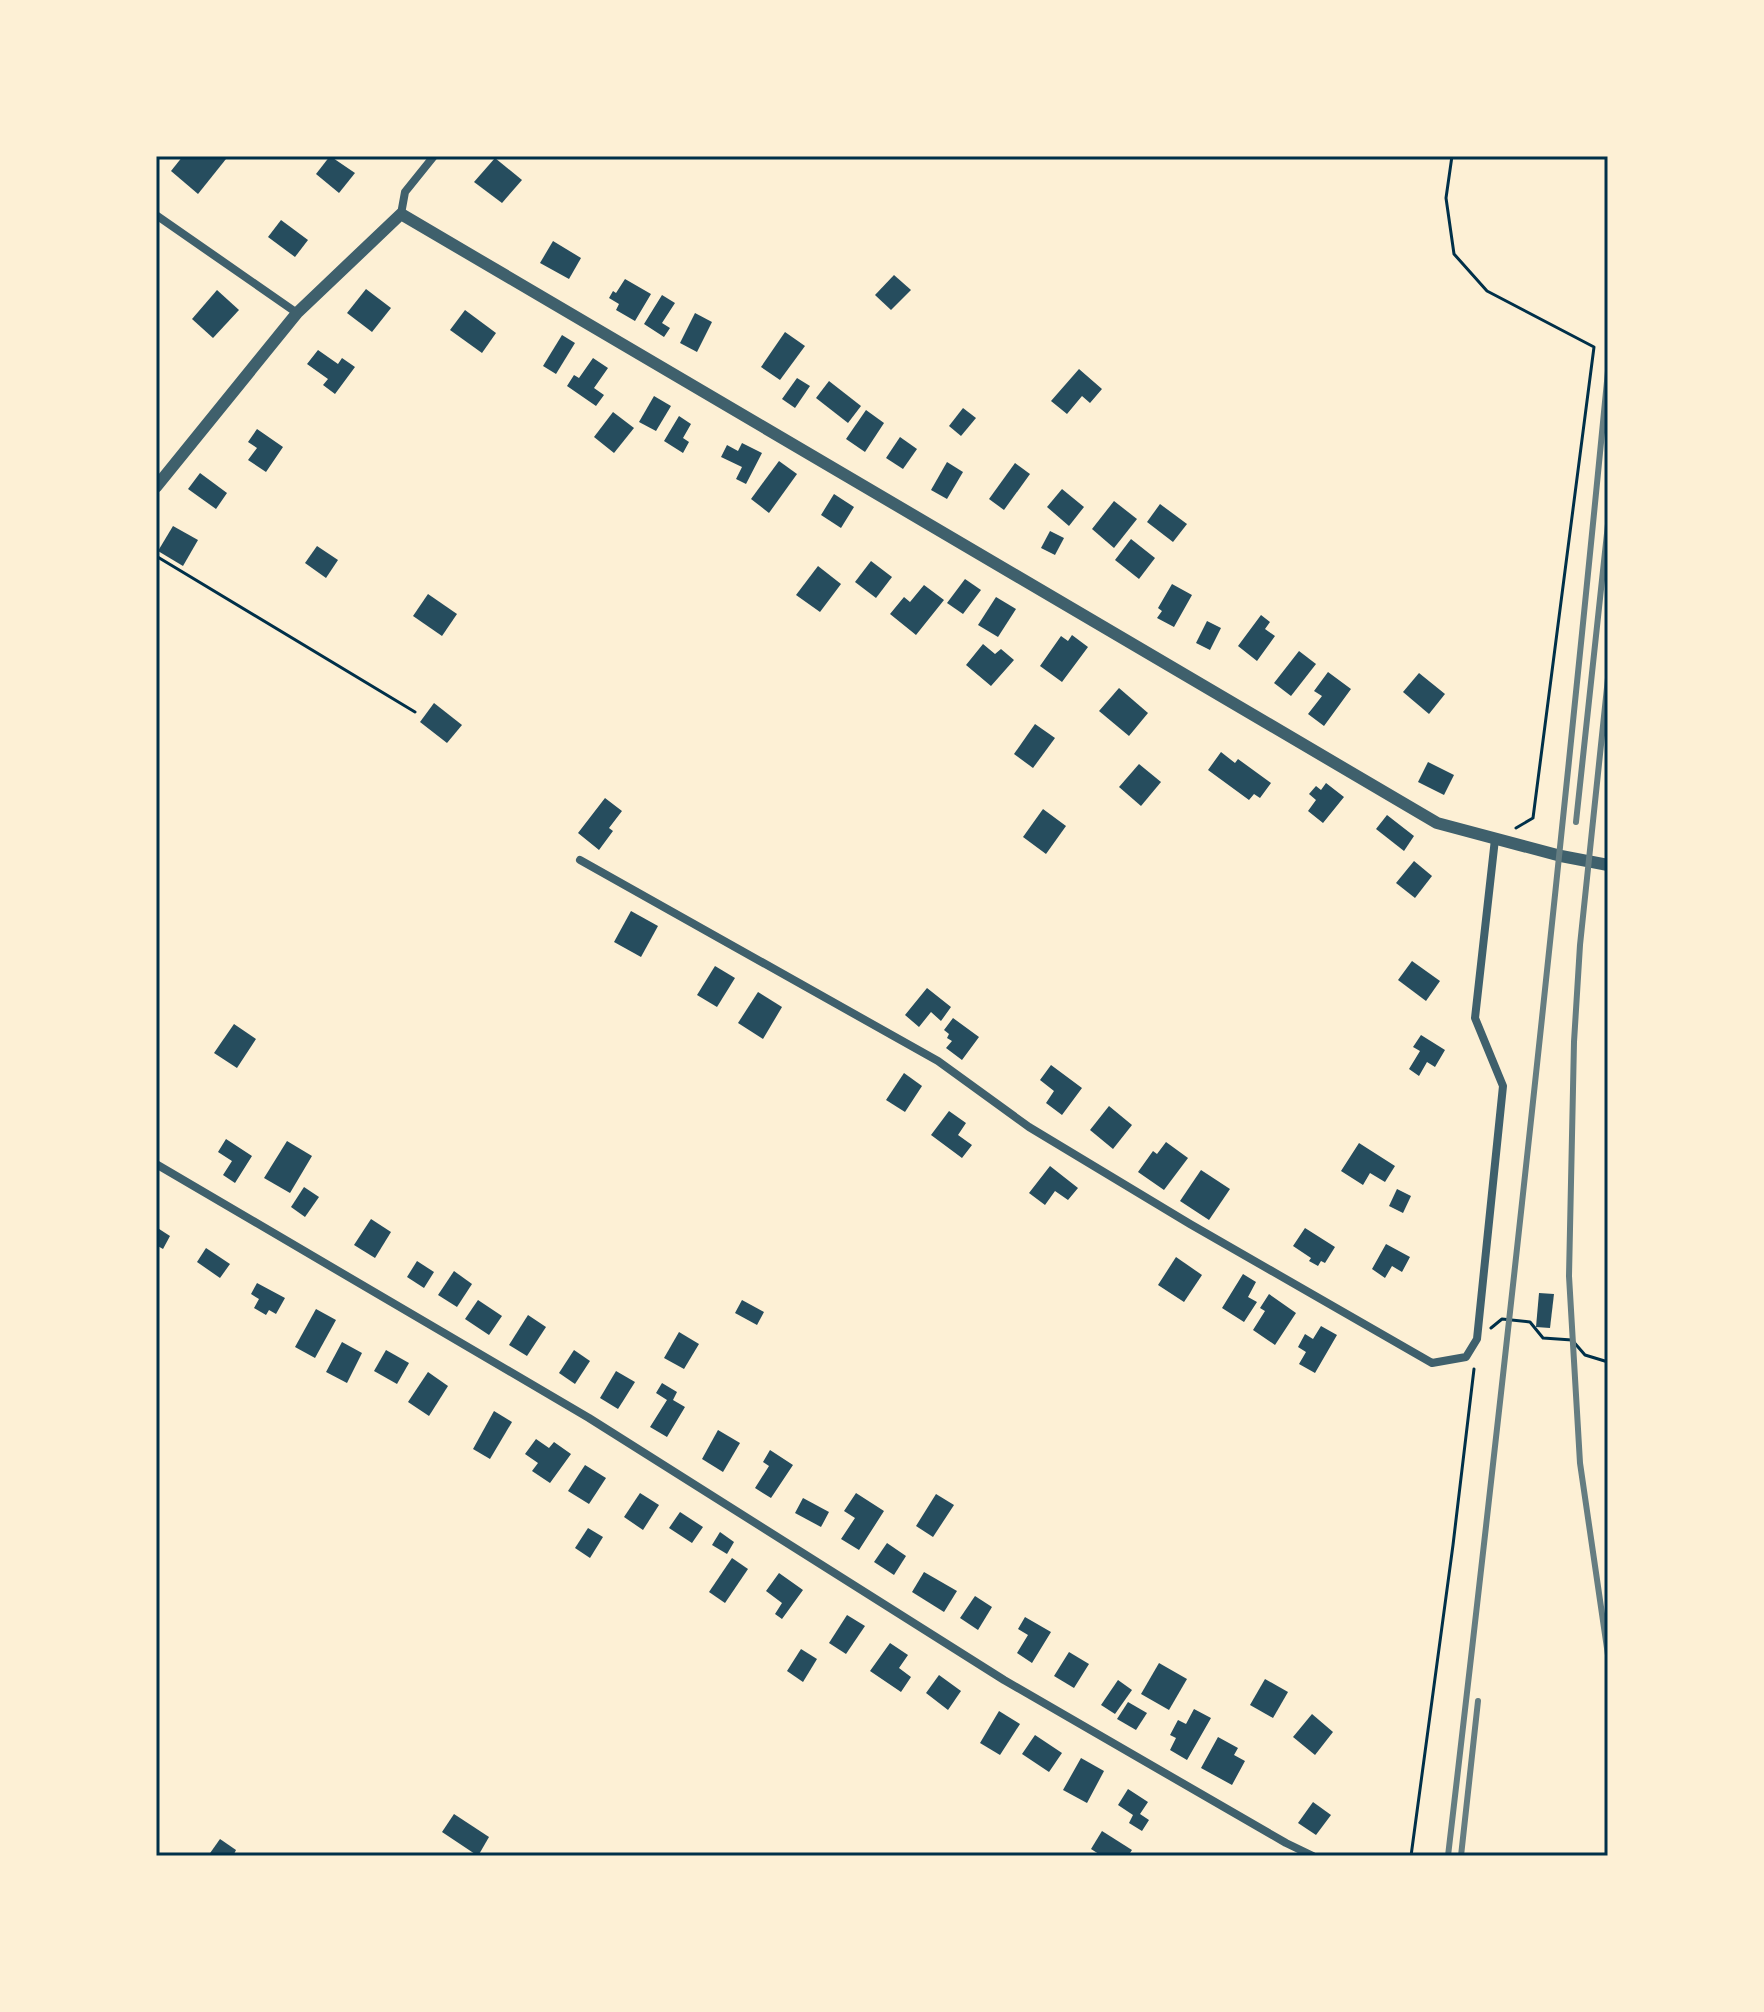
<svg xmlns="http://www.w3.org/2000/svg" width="1764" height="2012" font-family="'PT Sans Narrow',sans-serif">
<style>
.building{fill:#264d5e}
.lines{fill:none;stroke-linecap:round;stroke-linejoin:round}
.path{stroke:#003049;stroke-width:3}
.minor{stroke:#3f606c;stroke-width:8}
.tertiary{stroke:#3f606c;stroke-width:12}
.rail{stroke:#657d81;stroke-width:6}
.neatline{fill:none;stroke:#003049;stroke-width:3}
</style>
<rect width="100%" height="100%" fill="#fdf0d5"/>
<g class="building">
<path d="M183 156H223L226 159 198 194 171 171Z"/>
<path d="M330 156 355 173 339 193 316 174Z"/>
<path d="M495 158 522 180 502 203 474 182Z"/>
<path d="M281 220 308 240 295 257 268 237Z"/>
<path d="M553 241 581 258 569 279 540 263Z"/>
<path d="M894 275 911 290 891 310 875 295Z"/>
<path d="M625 279 651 294 635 321 616 310 619 304 609 298 613 291 616 293Z"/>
<path d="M366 289 391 308 372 332 347 313Z"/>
<path d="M217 290 239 310 213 338 192 319Z"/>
<path d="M662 295 675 303 662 323 670 328 664 337 644 324Z"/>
<path d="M465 310 496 333 482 353 450 330Z"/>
<path d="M695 313 712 322 697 352 680 343Z"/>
<path d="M785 332 805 346 780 380 761 367Z"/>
<path d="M562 335 575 343 556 374 543 366Z"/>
<path d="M318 350 338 364 342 358 355 367 335 394 323 385 328 379 307 364Z"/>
<path d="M593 358 608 368 594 388 604 395 596 406 567 386 574 375 579 378Z"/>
<path d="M1079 369 1102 389 1090 403 1082 396 1067 414 1051 401Z"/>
<path d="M797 378 810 386 795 408 782 399Z"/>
<path d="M829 381 861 406 848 423 816 398Z"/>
<path d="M654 396 671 406 656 431 639 422Z"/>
<path d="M963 408 976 418 961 436 949 426Z"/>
<path d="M866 410 884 423 865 452 846 439Z"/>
<path d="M613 412 634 428 614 453 594 437Z"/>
<path d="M679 416 691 424 683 438 689 442 683 453 664 441Z"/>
<path d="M257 429 283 447 266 472 248 460 257 448 248 442Z"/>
<path d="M900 437 917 449 903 469 886 458Z"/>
<path d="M742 443 762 453 746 484 736 479 742 467 721 457 727 445 738 451Z"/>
<path d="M779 461 797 474 769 513 751 499Z"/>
<path d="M947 462 963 472 947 499 931 490Z"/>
<path d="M1015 463 1030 474 1004 510 989 499Z"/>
<path d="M200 473 227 493 216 509 188 489Z"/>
<path d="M1062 489 1084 507 1069 526 1047 507Z"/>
<path d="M834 494 854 507 841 528 821 515Z"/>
<path d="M1114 501 1137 519 1114 548 1092 529Z"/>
<path d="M1160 504 1187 524 1173 542 1147 522Z"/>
<path d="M173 526 198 540 183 566 158 551Z"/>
<path d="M1050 531 1064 538 1055 555 1041 548Z"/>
<path d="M1131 539 1155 558 1139 579 1115 560Z"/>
<path d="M317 546 338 560 326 578 305 563Z"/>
<path d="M871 561 892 577 876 598 855 582Z"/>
<path d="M818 566 841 584 820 612 796 595Z"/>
<path d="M965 579 981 590 963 614 947 603Z"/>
<path d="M1172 584 1192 595 1174 627 1157 618 1162 611 1158 608Z"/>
<path d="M924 585 944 600 916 635 890 614 904 597 910 602Z"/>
<path d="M428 594 457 614 442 636 413 616Z"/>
<path d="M996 597 1016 609 998 637 978 625Z"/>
<path d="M1261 615 1270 622 1265 629 1275 636 1257 661 1238 646Z"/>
<path d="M1207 621 1221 628 1210 650 1196 643Z"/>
<path d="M1072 635 1088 647 1062 682 1040 666 1061 636 1068 641Z"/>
<path d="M983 644 995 654 1001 649 1014 660 991 686 966 665Z"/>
<path d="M1299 651 1316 664 1291 696 1274 683Z"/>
<path d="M1328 672 1351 689 1324 726 1308 714 1322 696 1314 691Z"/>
<path d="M1419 673 1445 694 1429 714 1403 692Z"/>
<path d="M1119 688 1148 713 1129 736 1099 711Z"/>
<path d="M434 703 462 725 447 743 420 722Z"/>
<path d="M1035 724 1055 738 1033 768 1014 754Z"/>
<path d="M1221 752 1235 763 1238 759 1271 783 1260 798 1254 794 1249 800 1208 770Z"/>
<path d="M1428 762 1454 775 1444 795 1418 782Z"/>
<path d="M1139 764 1161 782 1141 806 1119 787Z"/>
<path d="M1326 783 1344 797 1323 823 1308 811 1316 800 1309 794 1316 786 1321 790Z"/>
<path d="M605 798 622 811 609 828 613 831 599 850 578 833Z"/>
<path d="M1043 809 1066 826 1046 854 1023 837Z"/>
<path d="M1387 815 1414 836 1404 851 1376 829Z"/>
<path d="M1414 861 1432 876 1415 898 1396 883Z"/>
<path d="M631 911 658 926 641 957 614 942Z"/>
<path d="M1412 961 1440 981 1426 1001 1398 980Z"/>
<path d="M715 966 735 978 717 1007 697 995Z"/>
<path d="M927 988 951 1007 941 1021 931 1012 919 1027 905 1015Z"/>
<path d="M758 992 782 1007 763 1039 738 1023Z"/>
<path d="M953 1018 979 1037 962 1060 946 1048 952 1041 947 1038 949 1034 944 1030Z"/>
<path d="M234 1024 256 1039 237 1068 214 1053Z"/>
<path d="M1421 1035 1445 1050 1435 1067 1427 1062 1419 1076 1409 1069 1420 1051 1413 1047Z"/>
<path d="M1051 1065 1082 1088 1062 1115 1046 1103 1054 1091 1040 1080Z"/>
<path d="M904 1073 922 1086 905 1112 886 1100Z"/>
<path d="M1109 1106 1132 1125 1113 1149 1090 1130Z"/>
<path d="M949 1111 966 1123 958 1135 972 1145 962 1158 931 1135Z"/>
<path d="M226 1139 252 1156 235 1183 223 1175 232 1161 218 1152Z"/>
<path d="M287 1141 312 1156 290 1193 264 1178Z"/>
<path d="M1166 1142 1188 1158 1164 1190 1138 1172 1153 1151 1157 1154Z"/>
<path d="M1359 1143 1395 1166 1385 1182 1370 1173 1363 1185 1341 1171Z"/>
<path d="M1050 1166 1078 1188 1068 1200 1055 1191 1045 1205 1029 1193Z"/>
<path d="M1201 1170 1230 1189 1209 1220 1180 1201Z"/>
<path d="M304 1187 319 1197 305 1217 291 1207Z"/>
<path d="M1397 1189 1411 1196 1403 1213 1389 1206Z"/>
<path d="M371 1219 391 1232 375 1258 354 1245Z"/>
<path d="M156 1227 170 1236 163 1249 156 1245Z"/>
<path d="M1305 1228 1335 1247 1325 1263 1321 1261 1318 1266 1309 1261 1311 1258 1293 1246Z"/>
<path d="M1386 1244 1410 1257 1402 1272 1392 1266 1385 1278 1372 1269Z"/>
<path d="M206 1248 230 1264 220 1278 197 1262Z"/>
<path d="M1176 1257 1202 1275 1184 1302 1158 1285Z"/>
<path d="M417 1261 434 1272 424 1288 407 1277Z"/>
<path d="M454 1271 472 1284 457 1307 438 1295Z"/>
<path d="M1243 1274 1256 1282 1248 1297 1257 1302 1244 1322 1222 1308Z"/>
<path d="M257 1283 285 1298 276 1314 269 1310 266 1315 254 1308 259 1299 251 1294Z"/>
<path d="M1539 1293 1554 1294 1550 1328 1536 1327Z"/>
<path d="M1269 1294 1296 1313 1275 1345 1253 1330 1265 1311 1260 1308Z"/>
<path d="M478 1300 502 1316 489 1335 465 1319Z"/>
<path d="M742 1300 764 1312 757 1325 735 1313Z"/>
<path d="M316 1309 336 1320 315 1358 295 1347Z"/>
<path d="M528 1315 546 1327 527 1356 509 1345Z"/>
<path d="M1321 1326 1337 1335 1315 1373 1299 1364 1306 1352 1298 1347 1305 1334 1313 1339Z"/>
<path d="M679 1332 699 1344 684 1369 664 1358Z"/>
<path d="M342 1342 362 1353 347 1383 326 1372Z"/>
<path d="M386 1350 409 1363 397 1384 374 1371Z"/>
<path d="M574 1350 590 1361 575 1384 559 1373Z"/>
<path d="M616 1371 635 1382 618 1409 600 1398Z"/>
<path d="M428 1372 448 1386 429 1416 408 1402Z"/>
<path d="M662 1383 677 1392 673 1400 685 1407 667 1437 650 1427 667 1400 656 1393Z"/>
<path d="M494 1411 512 1422 490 1459 473 1449Z"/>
<path d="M718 1430 740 1443 723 1472 702 1459Z"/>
<path d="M536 1439 549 1448 554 1442 571 1454 550 1483 532 1471 538 1463 525 1454Z"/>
<path d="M770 1450 793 1465 771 1498 755 1488 769 1466 763 1462Z"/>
<path d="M585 1465 606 1478 589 1504 568 1491Z"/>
<path d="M640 1493 659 1505 643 1530 624 1517Z"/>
<path d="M856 1493 884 1511 859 1550 841 1539 855 1518 844 1511Z"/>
<path d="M936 1494 954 1505 933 1537 916 1526Z"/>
<path d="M803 1498 829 1512 821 1527 795 1513Z"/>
<path d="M680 1512 703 1527 692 1543 669 1528Z"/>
<path d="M588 1528 603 1537 590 1558 575 1548Z"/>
<path d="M720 1532 734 1542 727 1554 712 1545Z"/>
<path d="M887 1543 906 1556 894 1575 874 1562Z"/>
<path d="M732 1558 748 1569 725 1603 709 1592Z"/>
<path d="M924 1572 957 1591 944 1612 912 1592Z"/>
<path d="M779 1573 803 1590 782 1619 775 1614 782 1603 766 1591Z"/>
<path d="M975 1596 992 1607 978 1630 960 1618Z"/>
<path d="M847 1615 865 1626 846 1654 829 1643Z"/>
<path d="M1025 1617 1051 1632 1032 1663 1017 1653 1028 1635 1018 1629Z"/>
<path d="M890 1643 908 1655 899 1668 911 1677 901 1692 870 1671Z"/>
<path d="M801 1649 817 1659 803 1682 787 1671Z"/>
<path d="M1069 1652 1089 1664 1074 1688 1054 1676Z"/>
<path d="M1159 1663 1187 1679 1169 1710 1141 1694Z"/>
<path d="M939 1675 961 1691 948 1710 926 1693Z"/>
<path d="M1265 1679 1288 1692 1273 1718 1250 1705Z"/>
<path d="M1118 1680 1132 1690 1115 1714 1101 1705Z"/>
<path d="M1128 1702 1147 1713 1136 1730 1117 1719Z"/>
<path d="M1194 1709 1211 1718 1187 1760 1170 1750 1176 1738 1170 1735 1178 1720 1186 1724Z"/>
<path d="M999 1711 1020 1724 1000 1755 980 1743Z"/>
<path d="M1312 1714 1333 1732 1315 1755 1293 1737Z"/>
<path d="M1035 1735 1062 1753 1049 1772 1022 1754Z"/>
<path d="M1218 1737 1238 1748 1234 1755 1245 1761 1232 1785 1201 1768Z"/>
<path d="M1081 1758 1104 1771 1087 1803 1063 1790Z"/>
<path d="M1128 1789 1148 1802 1140 1814 1149 1820 1142 1831 1129 1823 1133 1815 1118 1805Z"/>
<path d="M1313 1802 1331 1815 1316 1835 1298 1823Z"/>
<path d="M454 1814 489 1837 478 1856 442 1832Z"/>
<path d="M1102 1831 1132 1850 1128 1856H1102L1091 1849Z"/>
<path d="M220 1839 236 1850 233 1856H208Z"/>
</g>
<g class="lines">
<g class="path">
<path d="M1452 156 1446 198 1454 254 1487 291 1594 347 1533 818 1516 828"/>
<path d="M156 556 415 712"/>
<path d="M1491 1328 1502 1319 1530 1322 1543 1338 1572 1340 1585 1355 1608 1362"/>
<path d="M1411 1856 1453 1545 1474 1369"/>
</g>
<g class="minor">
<path d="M401 214 405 192 434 156"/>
<path d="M156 215 297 313"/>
<path d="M580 860 938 1061 1029 1127 1190 1224 1432 1363 1466 1357 1477 1339 1503 1086 1475 1018 1495 839"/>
<path d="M156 1164 589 1418 1004 1680 1286 1843 1313 1856"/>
</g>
<path class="tertiary" d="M156 487 297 313 401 214 1437 823 1561 856 1608 865"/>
<g class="rail">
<path d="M1608 678 1580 945 1574 1042 1569 1276 1580 1463 1608 1655"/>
<path d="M1576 822 1608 524"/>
<path d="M1448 1856C1506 1361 1560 866 1608 371"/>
<path d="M1461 1856 1478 1701"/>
</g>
</g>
<rect width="1764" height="2012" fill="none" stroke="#fdf0d5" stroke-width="316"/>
<rect x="158" y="158" width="1448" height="1696" class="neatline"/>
</svg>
